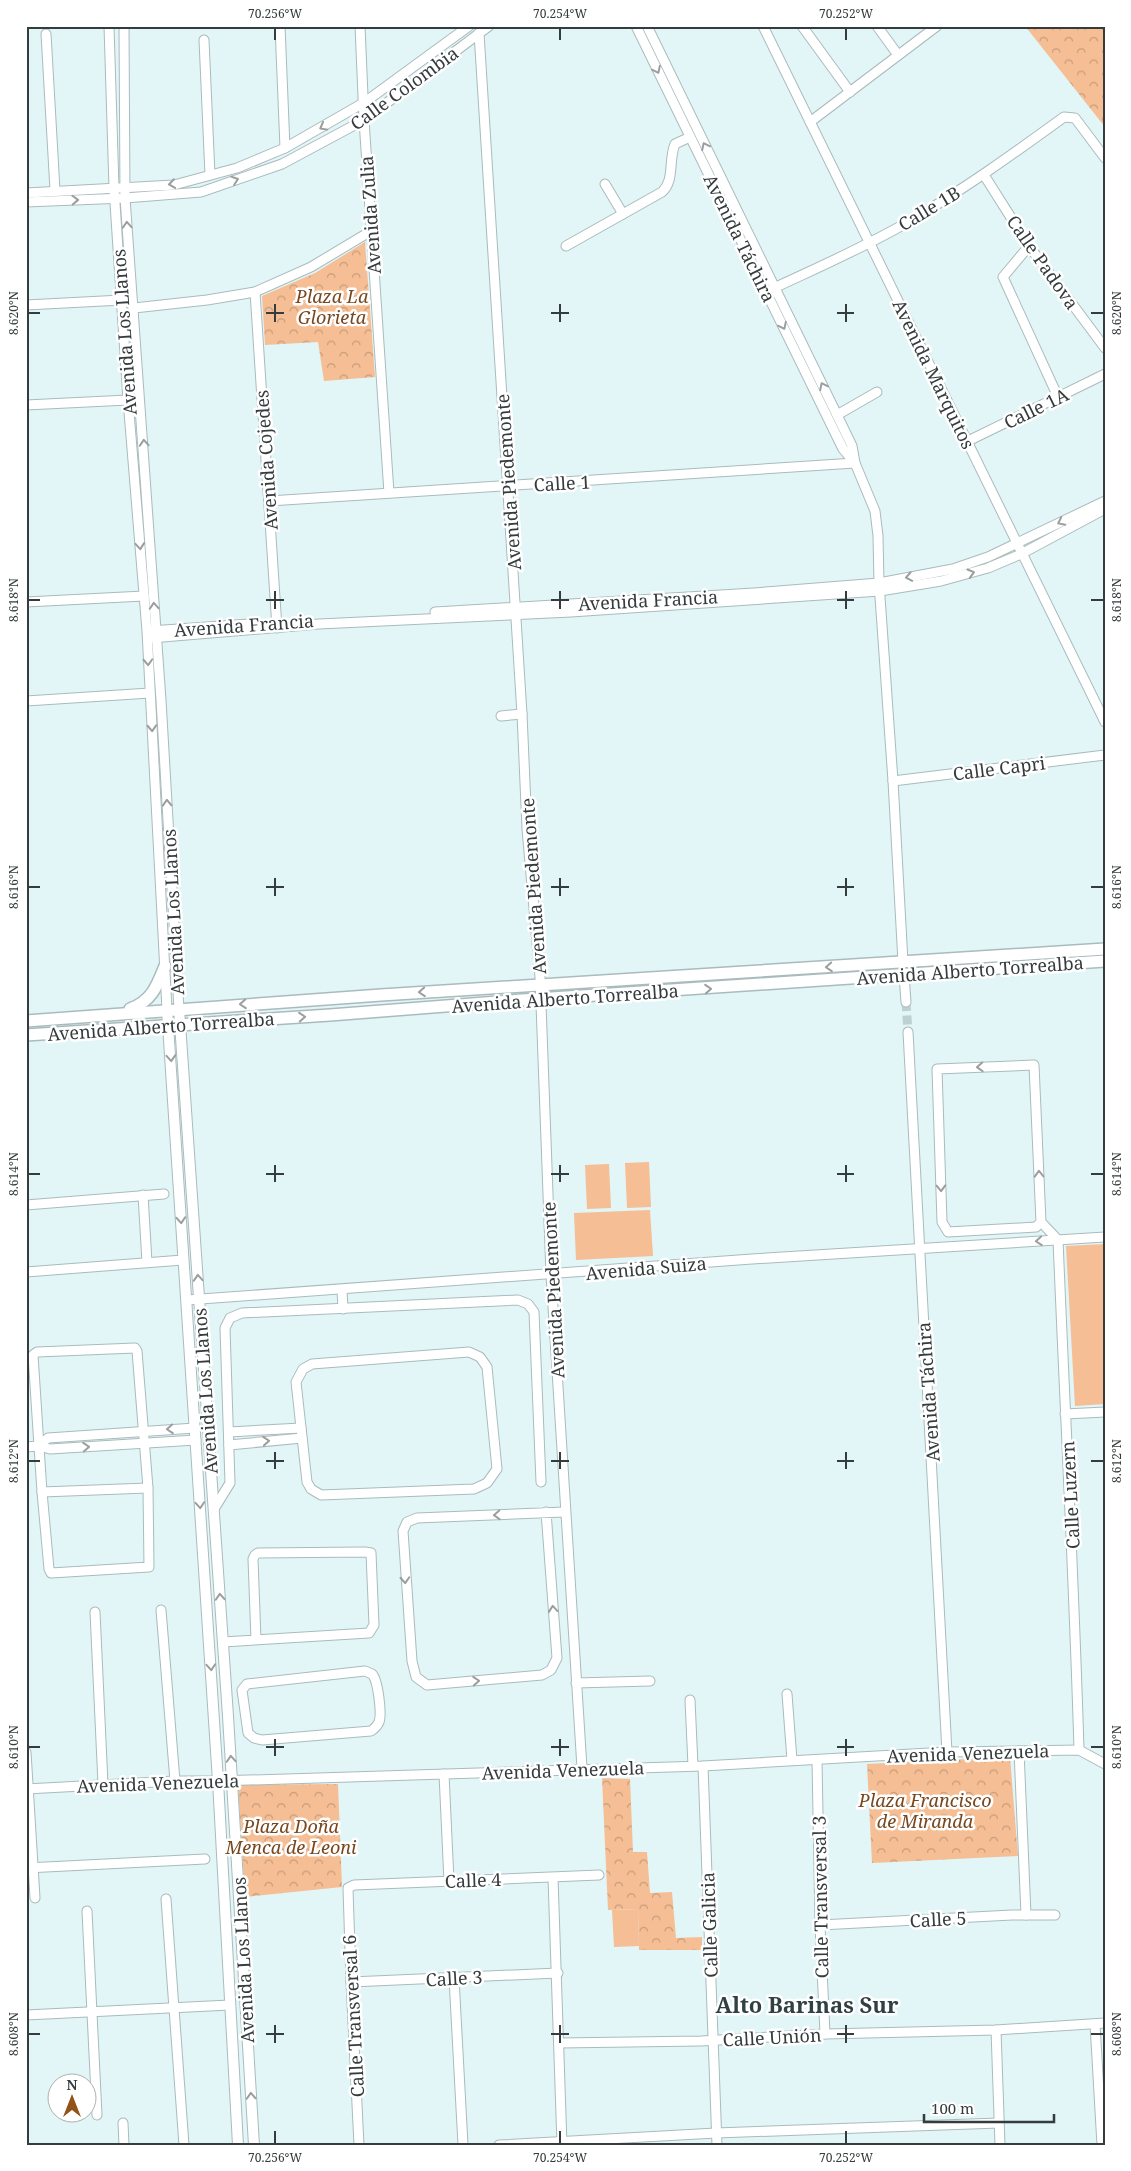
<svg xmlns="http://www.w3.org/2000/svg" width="1131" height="2171" font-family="'Noto Serif',serif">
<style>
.grass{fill:#f5be94}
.park{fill:url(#park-crowns)}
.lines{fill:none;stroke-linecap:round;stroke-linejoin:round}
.minor-tunnel{stroke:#bfd0d2;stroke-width:9;stroke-dasharray:9 4.5;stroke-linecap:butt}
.minor-casing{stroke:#aabbbd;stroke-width:11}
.tertiary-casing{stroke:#aabbbd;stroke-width:12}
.secondary-casing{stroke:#aabbbd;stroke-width:14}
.minor{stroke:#fff;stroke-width:9}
.tertiary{stroke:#fff;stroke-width:10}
.secondary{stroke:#fff;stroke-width:11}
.oneway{stroke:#9a9e9e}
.ticks{fill:none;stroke:#353c3d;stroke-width:2}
.labels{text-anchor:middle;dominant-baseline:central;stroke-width:5;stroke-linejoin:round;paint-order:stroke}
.street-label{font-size:18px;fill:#353c3d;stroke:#fff}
.park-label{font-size:18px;font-style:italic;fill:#78471d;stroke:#fff}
.district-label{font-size:22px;font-weight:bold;fill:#314142;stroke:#fff}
.neatline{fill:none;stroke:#353c3d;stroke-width:2}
.ticks-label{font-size:12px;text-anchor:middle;fill:#353c3d}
</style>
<defs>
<pattern id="park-crowns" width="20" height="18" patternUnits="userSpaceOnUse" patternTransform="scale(1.25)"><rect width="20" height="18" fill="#f5be94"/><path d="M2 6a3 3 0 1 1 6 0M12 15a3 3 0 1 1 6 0" fill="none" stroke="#c79c7a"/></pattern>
</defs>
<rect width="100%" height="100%" fill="#e2f5f7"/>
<g class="grass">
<path d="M649 1162 651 1207 627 1208 625 1163Z"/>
<path d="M609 1164 611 1208 587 1209 585 1165Z"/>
<path d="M650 1210 653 1256 576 1260 574 1213Z"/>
<path d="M1105 1244V1404L1075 1406 1066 1246Z"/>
<path d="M638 1909 639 1946 614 1947 612 1910Z"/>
</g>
<g class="park">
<path d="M1025 26H1105V127Z"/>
<path d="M365 242 375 377 324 381 318 342 265 345 262 296 315 273Z"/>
<path d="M1010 1757 1018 1856 872 1863 867 1764Z"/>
<path d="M602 1778 630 1779 633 1852H647L650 1893 672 1892 676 1938 702 1937V1950H639L638 1909 608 1910Z"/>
<path d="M338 1784 342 1887 245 1897 238 1785Z"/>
</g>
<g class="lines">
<path class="minor-tunnel" d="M906 1002 908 1032"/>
<g class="minor-casing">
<g id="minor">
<path d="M109 26 114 188 128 400 147 631 167 1010"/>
<path d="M124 26 125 198 161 700 179 1009"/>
<path d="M280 26 285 148"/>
<path d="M360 26 364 120 389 493"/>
<path d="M636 26 843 449 855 463 852 446 837 415 647 26"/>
<path d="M763 26 1105 722"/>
<path d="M802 26 850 92"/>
<path d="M877 26 898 55"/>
<path d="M479 33 522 714 527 829 540 977 551 1275 582 1768"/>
<path d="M46 34 55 190"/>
<path d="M204 40 210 175"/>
<path d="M810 122 937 26"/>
<path d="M984 175 1029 246 1105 348"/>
<path d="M605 184 623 214"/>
<path d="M26 193 174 185 237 168 285 148 365 102 469 26"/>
<path d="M26 202 125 198 201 192 282 164 364 120 489 26"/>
<path d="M566 246 662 192C675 180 668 161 675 144L690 137"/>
<path d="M1029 246 1003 277 1058 397"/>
<path d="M774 288C819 267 865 247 908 222 963 190 1013 154 1064 117L1075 118 1105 158"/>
<path d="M255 292 277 628"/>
<path d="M26 305 122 300"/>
<path d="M134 308 207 300 255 292 311 267 371 231"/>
<path d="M26 405 128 400"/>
<path d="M837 415 877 392"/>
<path d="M968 441 1105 374"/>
<path d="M269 501 855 463 875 511 878 536 879 583 893 781 903 962"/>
<path d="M26 602 144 596"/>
<path d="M435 612 754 593 879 583 953 569 988 557 1105 501"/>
<path d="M150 631 249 624"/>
<path d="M151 638 319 624 571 612 880 591 941 581 988 568 1021 554 1105 509"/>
<path d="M26 701 150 693"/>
<path d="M501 716 522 714"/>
<path d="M893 781 1105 755"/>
<path d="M904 975 906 1002"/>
<path d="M908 1032C919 1272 936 1512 947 1752"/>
<path d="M143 1195 147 1262"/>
<path d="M26 1205 164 1194"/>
<path d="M1041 1222 1036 1227 948 1232 942 1222 937 1069 1034 1065 1041 1222 1058 1240C1065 1410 1074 1580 1079 1750"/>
<path d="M26 1272 183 1260"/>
<path d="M342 1290 343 1309"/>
<path d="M187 1300 752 1259 1105 1237"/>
<path d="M135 1348 137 1351 148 1488 149 1567 51 1573 49 1569 42 1492 33 1355 37 1352Z"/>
<path d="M469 1352 480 1357 487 1367 497 1469 487 1483 474 1489 321 1495 311 1489 307 1482 296 1382 303 1369 312 1364Z"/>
<path d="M1065 1414 1105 1412"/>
<path d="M229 1432 301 1428"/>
<path d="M229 1445 302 1438"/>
<path d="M38 1446 48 1438 195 1428"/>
<path d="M26 1447 38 1446 50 1449 196 1440"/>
<path d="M42 1492 148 1488"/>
<path d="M214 1509 230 1483 225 1328 230 1318 242 1313 518 1300 528 1304 534 1312 541 1482"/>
<path d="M546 1512 557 1658 551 1670 542 1675 427 1685 416 1677 412 1661 403 1531 407 1522 417 1518 565 1512"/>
<path d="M161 1610 175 1781"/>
<path d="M95 1612 103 1784"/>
<path d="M223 1642 369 1633 374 1625 371 1553 365 1552 258 1553 255 1555 253 1559 256 1640"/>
<path d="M365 1671 372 1674C378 1680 382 1714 379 1722 377 1727 374 1729 371 1731L262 1740 254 1738 248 1733 242 1690 247 1684Z"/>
<path d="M576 1683 650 1681"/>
<path d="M787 1694 792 1760"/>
<path d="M690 1700 693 1766"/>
<path d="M1019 1751 1026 1915"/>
<path d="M26 1752 35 1898"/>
<path d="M817 1760 820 1925 825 2034"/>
<path d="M703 1766 717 2145"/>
<path d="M444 1774 449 1881"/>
<path d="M26 1789 175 1781H218L703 1766 947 1752 1079 1750 1105 1764"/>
<path d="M26 1868 205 1859"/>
<path d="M553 1878 562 2145"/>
<path d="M166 1899 184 2145"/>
<path d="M87 1911 97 2115"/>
<path d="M820 1925 1012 1915H1055"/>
<path d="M454 1978 463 2145"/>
<path d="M351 1982 558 1973"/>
<path d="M26 2015 230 2005"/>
<path d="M1095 2024 1102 2145"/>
<path d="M996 2030 1000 2145"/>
<path d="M559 2043 701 2041 825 2034 996 2030 1105 2023"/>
<path d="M123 2123 124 2145"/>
<path d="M359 2145 351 1982 348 1888 354 1885 599 1875"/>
<path d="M499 2145 716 2133 999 2123"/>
</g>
</g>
<g class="tertiary-casing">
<g id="tertiary">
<path d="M179 1009 228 1716 254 2145"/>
<path d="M167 1010 218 1781 238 2145"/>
</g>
</g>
<g class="secondary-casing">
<g id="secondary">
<path d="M130 1009C152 1001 157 986 165 966"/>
<path d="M26 1021 381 995 1105 949"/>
<path d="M26 1035 330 1015 522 1000 1105 961"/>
</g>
</g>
<use href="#minor" class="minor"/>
<use href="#tertiary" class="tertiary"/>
<use href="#secondary" class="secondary"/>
</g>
<defs><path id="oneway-chevron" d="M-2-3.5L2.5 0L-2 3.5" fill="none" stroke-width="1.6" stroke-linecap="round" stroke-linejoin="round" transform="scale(1.25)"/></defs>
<g class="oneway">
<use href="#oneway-chevron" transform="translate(657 70) rotate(64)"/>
<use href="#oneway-chevron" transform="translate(323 127) rotate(151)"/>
<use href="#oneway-chevron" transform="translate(705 146) rotate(-116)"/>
<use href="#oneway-chevron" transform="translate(235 180) rotate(-19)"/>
<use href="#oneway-chevron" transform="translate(172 184) rotate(172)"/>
<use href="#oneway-chevron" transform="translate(75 200) rotate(-2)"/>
<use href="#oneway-chevron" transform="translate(127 225) rotate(-94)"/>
<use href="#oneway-chevron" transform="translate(783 326) rotate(64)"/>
<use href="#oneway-chevron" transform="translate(823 386) rotate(-116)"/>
<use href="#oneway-chevron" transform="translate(144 443) rotate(-94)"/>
<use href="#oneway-chevron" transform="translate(1061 522) rotate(154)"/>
<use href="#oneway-chevron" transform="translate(140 546) rotate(85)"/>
<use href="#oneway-chevron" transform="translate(971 573) rotate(-16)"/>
<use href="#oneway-chevron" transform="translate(909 577) rotate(169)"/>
<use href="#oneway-chevron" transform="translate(154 606) rotate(-94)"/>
<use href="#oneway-chevron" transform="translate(148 662) rotate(87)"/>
<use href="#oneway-chevron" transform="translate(152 728) rotate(87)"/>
<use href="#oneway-chevron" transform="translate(167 803) rotate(-93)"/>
<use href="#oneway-chevron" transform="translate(829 967) rotate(176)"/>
<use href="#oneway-chevron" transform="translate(708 989) rotate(-4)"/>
<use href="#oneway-chevron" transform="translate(422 992) rotate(176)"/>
<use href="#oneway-chevron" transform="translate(243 1004) rotate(176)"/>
<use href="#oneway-chevron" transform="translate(302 1017) rotate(-4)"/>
<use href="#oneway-chevron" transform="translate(171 1058) rotate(86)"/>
<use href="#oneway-chevron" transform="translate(980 1067) rotate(177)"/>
<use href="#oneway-chevron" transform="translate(1039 1174) rotate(-92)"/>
<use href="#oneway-chevron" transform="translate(941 1188) rotate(88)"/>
<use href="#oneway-chevron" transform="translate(181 1220) rotate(86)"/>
<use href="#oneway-chevron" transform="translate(1039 1241) rotate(176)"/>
<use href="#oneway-chevron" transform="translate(198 1278) rotate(-94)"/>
<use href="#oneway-chevron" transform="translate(170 1429) rotate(176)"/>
<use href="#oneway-chevron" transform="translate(266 1441) rotate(-5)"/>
<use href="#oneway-chevron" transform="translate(86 1447) rotate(-4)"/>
<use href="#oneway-chevron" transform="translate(200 1505) rotate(86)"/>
<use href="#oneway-chevron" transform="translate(497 1515) rotate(177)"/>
<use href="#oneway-chevron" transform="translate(405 1580) rotate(87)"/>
<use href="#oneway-chevron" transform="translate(220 1597) rotate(-94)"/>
<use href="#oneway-chevron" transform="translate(553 1609) rotate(-95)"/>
<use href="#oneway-chevron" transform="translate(211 1667) rotate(86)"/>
<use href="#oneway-chevron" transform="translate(476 1681) rotate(-4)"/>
<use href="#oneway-chevron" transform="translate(231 1759) rotate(-94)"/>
<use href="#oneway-chevron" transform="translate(251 2096) rotate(-93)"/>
</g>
<path class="ticks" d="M275 28V40M560 28V40M846 28V40M275 304V322M560 304V322M846 304V322M28 313H40M266 313H284M551 313H569M837 313H854M1091 313H1104M275 591V609M560 591V609M846 591V609M28 600H40M266 600H284M551 600H569M837 600H854M1091 600H1104M275 878V896M560 878V896M846 878V896M28 887H40M266 887H284M551 887H569M837 887H854M1091 887H1104M275 1165V1182M560 1165V1182M846 1165V1182M28 1174H40M266 1174H284M551 1174H569M837 1174H854M1091 1174H1104M275 1452V1469M560 1452V1469M846 1452V1469M28 1461H40M266 1461H284M551 1461H569M837 1461H854M1091 1461H1104M275 1739V1756M560 1739V1756M846 1739V1756M28 1747H40M266 1747H284M551 1747H569M837 1747H854M1091 1747H1104M275 2025V2043M560 2025V2043M846 2025V2043M28 2034H40M266 2034H284M551 2034H569M837 2034H854M1091 2034H1104M275 2131V2144M560 2131V2144M846 2131V2144"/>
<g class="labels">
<g class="street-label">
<text transform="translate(404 88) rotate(-36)">Calle Colombia</text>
<text transform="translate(929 208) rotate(-31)">Calle 1B</text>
<text transform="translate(370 215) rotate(-94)">Avenida Zulia</text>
<text transform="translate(740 238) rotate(64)">Avenida Táchira</text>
<text transform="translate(1043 262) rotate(55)">Calle Padova</text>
<text transform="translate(124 332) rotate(-94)">Avenida Los Llanos</text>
<text transform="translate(934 374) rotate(64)">Avenida Marquitos</text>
<text transform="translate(1036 408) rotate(-26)">Calle 1A</text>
<text transform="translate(266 460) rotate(-94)">Avenida Cojedes</text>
<text transform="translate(508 482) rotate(-94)">Avenida Piedemonte</text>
<text transform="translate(562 483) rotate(-3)">Calle 1</text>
<text transform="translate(648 600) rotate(-3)">Avenida Francia</text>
<text transform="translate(244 625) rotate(-4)">Avenida Francia</text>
<text transform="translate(999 768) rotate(-7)">Calle Capri</text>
<text transform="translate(533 886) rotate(-94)">Avenida Piedemonte</text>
<text transform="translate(173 912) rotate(-93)">Avenida Los Llanos</text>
<text transform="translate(970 970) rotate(-4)">Avenida Alberto Torrealba</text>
<text transform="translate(565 998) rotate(-4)">Avenida Alberto Torrealba</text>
<text transform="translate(161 1026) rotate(-4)">Avenida Alberto Torrealba</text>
<text transform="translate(646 1268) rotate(-5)">Avenida Suiza</text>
<text transform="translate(553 1290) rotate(-93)">Avenida Piedemonte</text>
<text transform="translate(205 1391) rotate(-94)">Avenida Los Llanos</text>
<text transform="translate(928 1392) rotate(-94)">Avenida Táchira</text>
<text transform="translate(1070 1495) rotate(-93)">Calle Luzern</text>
<text transform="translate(968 1753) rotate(-2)">Avenida Venezuela</text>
<text transform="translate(563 1770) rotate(-2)">Avenida Venezuela</text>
<text transform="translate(158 1783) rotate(-2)">Avenida Venezuela</text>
<text transform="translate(473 1880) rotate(-2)">Calle 4</text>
<text transform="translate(820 1897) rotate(-91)">Calle Transversal 3</text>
<text transform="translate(938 1919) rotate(-3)">Calle 5</text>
<text transform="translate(709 1925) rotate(-92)">Calle Galicia</text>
<text transform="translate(243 1960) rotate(-93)">Avenida Los Llanos</text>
<text transform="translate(454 1978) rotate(-3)">Calle 3</text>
<text transform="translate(353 2016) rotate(-93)">Calle Transversal 6</text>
<text transform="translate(772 2037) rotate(-3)">Calle Unión</text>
</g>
<g class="park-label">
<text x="332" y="296">Plaza La<tspan x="332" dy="21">Glorieta</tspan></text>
<text x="925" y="1800">Plaza Francisco<tspan x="925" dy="21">de Miranda</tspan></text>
<text x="291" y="1826">Plaza Doña<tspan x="291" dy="21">Menca de Leoni</tspan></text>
</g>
<g class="district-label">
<text x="807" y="2004">Alto Barinas Sur</text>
</g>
</g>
<rect width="1131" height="2171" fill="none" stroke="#ffffff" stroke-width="55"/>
<g transform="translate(72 2098)"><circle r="24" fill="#ffffff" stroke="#aeb1b1"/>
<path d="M0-4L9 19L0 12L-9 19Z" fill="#915318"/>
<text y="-8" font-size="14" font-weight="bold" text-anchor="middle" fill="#353c3d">N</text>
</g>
<path d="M924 2114v8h130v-8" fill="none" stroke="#353c3d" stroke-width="2.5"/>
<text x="931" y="2114" font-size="15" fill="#353c3d" stroke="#ffffff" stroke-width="4" paint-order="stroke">100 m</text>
<rect x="28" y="28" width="1076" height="2116" class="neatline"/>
<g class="ticks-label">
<text x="275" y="18">70.256°W</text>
<text x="560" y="18">70.254°W</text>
<text x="846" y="18">70.252°W</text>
<text transform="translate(14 313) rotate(-90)" y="4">8.620°N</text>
<text transform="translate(1117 313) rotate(-90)" y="4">8.620°N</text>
<text transform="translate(14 600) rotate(-90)" y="4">8.618°N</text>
<text transform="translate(1117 600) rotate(-90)" y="4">8.618°N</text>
<text transform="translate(14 887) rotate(-90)" y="4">8.616°N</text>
<text transform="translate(1117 887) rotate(-90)" y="4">8.616°N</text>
<text transform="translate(14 1174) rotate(-90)" y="4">8.614°N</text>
<text transform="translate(1117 1174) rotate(-90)" y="4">8.614°N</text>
<text transform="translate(14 1461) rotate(-90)" y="4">8.612°N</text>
<text transform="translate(1117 1461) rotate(-90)" y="4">8.612°N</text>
<text transform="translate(14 1747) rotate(-90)" y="4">8.610°N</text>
<text transform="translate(1117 1747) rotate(-90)" y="4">8.610°N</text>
<text transform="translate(14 2034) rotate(-90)" y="4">8.608°N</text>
<text transform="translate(1117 2034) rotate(-90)" y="4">8.608°N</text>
<text x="275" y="2162">70.256°W</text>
<text x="560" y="2162">70.254°W</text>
<text x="846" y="2162">70.252°W</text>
</g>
</svg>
